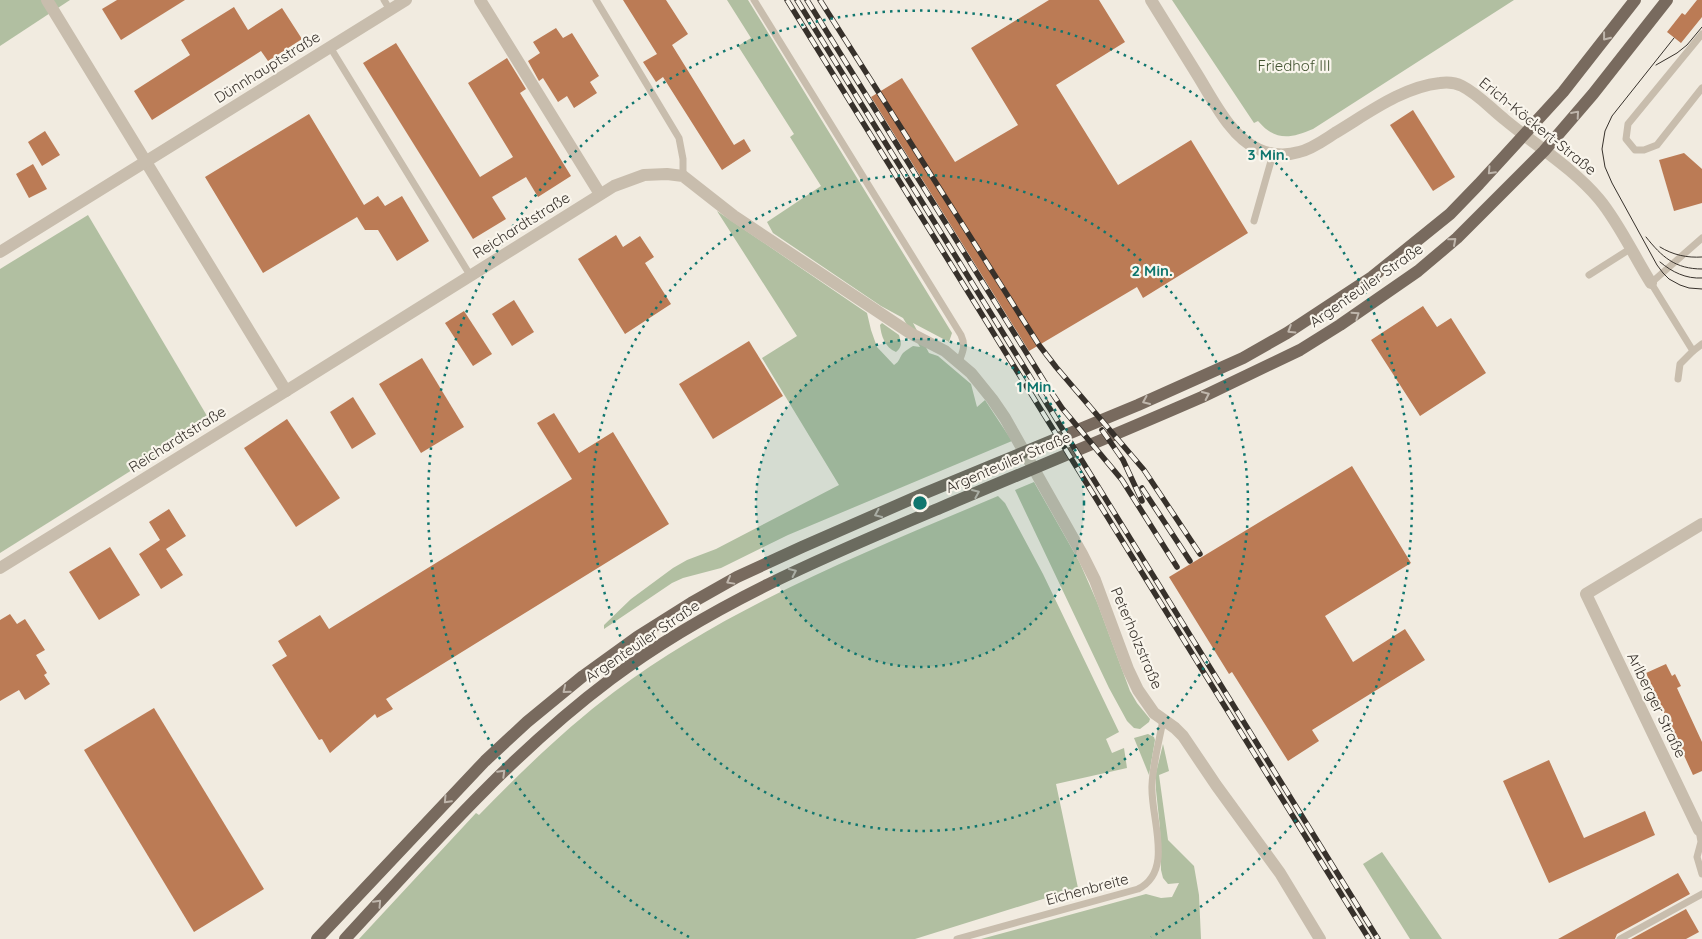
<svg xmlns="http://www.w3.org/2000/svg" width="1702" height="939" font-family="Quicksand,sans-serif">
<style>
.green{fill:#b1bfa1}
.building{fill:#bb7b55}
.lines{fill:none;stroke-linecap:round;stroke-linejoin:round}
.service{stroke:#c8bdad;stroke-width:7}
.minor{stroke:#c8bdad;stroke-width:12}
.primary{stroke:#786a5e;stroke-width:12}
.tram{stroke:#37312b;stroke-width:1}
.rail-casing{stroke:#37312b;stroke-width:5.5}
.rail{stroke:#f9f5ec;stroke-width:4;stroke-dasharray:11;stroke-linecap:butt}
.oneway{stroke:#bfb6ac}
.ring{fill:none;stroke:#0f766e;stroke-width:2.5;stroke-dasharray:2.5 5}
.labels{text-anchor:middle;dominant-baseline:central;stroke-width:4.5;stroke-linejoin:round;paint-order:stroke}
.park-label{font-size:15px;fill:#425331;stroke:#f9f5ec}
.street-label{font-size:15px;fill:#37312b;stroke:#f9f5ec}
.centre{fill:#0f766e;stroke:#f9f5ec;stroke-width:2.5}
.ring-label{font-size:15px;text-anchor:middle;font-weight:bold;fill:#0f766e;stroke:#f9f5ec;stroke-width:4.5;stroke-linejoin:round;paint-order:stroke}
</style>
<rect width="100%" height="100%" fill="#f1ebe0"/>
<g class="green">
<path d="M0 0H70L0 46Z"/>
<path d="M727 0H748L952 333 949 342 913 323 929 353 938 356 971 384 977 407 985 400 1012 441 788 535 721 568 683 578 672 583 604 629V625L631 599 673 568 687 560 716 549 839 485 762 358 797 336 717 211 867 313 871 330 877 347 894 365C900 361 899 358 903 353 906 350 910 348 913 346L920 347 903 318 881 306 773 233 767 222 821 186 790 137 794 134 738 46 751 38Z"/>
<path d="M1172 0H1514L1313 129C1290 139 1275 141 1258 121L1254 123Z"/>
<path d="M88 215 210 421 0 553V269Z"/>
<path d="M882 323 899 335C901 343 903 346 896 352 885 348 881 335 880 325Z"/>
<path d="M1034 482 1079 561 1097 602 1130 691 1137 703 1150 719 1149 722 1140 729 1134 728 1127 721 1109 688 1015 490Z"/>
<path d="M998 496 1005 503 1043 574 1119 732 1106 739 1112 753 1124 748 1127 768 1056 784 1078 888 915 939H359L476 813 479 815C522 771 565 729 614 692 730 605 866 552 998 496Z"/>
<path d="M1148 734 1154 737 1155 740 1149 775 1134 738Z"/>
<path d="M1163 744 1169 771 1159 775 1168 840 1194 866 1199 895 1201 939H981L1146 894 1161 898 1172 897 1179 883 1168 884 1163 878 1161 870 1160 828 1156 790V773Z"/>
<path d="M1382 852 1442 939H1410L1363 864Z"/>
</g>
<g class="building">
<path d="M117 0H185L121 40 102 9Z"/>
<path d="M623 0H666L688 34 672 45 734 145 744 139 751 151 722 170 663 77 656 82 643 62 657 54Z"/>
<path d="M1049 0H1099L1125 42 1056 85 1118 185 1191 140 1248 233 1143 298 1137 287 1029 351 871 97 902 78 955 162 1018 125 971 48Z"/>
<path d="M1697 0H1702V17L1681 43 1667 32 1682 13 1685 15Z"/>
<path d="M234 7 248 30 282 8 302 39 268 61 261 51 152 120 134 91 190 55 181 40Z"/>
<path d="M556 28 563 38 572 33 599 76 590 82 597 93 574 108 567 96 558 102 543 78 539 81 528 61 540 53 533 42Z"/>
<path d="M396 43 480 177 513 157 468 83 507 58 526 89 520 93 571 176 538 197 526 177 492 197 506 219 473 239 363 63Z"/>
<path d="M1413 110 1455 177 1433 191 1390 125Z"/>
<path d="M309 114 364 205 378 196 385 206 402 196 429 241 397 261 378 230H365L357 217 263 273 205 177Z"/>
<path d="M45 131 60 155 42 166 28 142Z"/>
<path d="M1684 153 1702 169V203L1674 211 1659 160Z"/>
<path d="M33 164 47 189 29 198 16 174Z"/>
<path d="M616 235 623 247 640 236 654 257 645 263 671 304 625 334 578 259Z"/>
<path d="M514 300 534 332 512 346 492 314Z"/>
<path d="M1423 306 1437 327 1451 318 1486 373 1420 416 1371 340Z"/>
<path d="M464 311 492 354 473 366 445 323Z"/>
<path d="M749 341 783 396 713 439 679 384Z"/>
<path d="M422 358 464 427 421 453 379 384Z"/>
<path d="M353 397 376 434 352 449 330 412Z"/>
<path d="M554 413 579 453 613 432 669 524 386 699 393 709 377 718 375 714 330 753 322 739 319 740 272 665 287 656 278 641 320 615 329 629 572 479 537 423Z"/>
<path d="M287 419 340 498 296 527 244 448Z"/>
<path d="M1352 466 1411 563 1325 616 1353 662 1405 629 1425 660 1312 730 1319 741 1288 761 1232 672 1229 674 1169 577Z"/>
<path d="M169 509 186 536 166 549 183 575 161 589 139 554 160 540 149 522Z"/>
<path d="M110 547 140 595 99 620 69 572Z"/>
<path d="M10 614 17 624 25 619 45 650 36 655 47 673 44 675 50 684 25 700 19 690 0 701V620Z"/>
<path d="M1666 664 1672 676 1675 674 1681 686 1677 688 1702 742V771L1693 775 1646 673Z"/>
<path d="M154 708 264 889 194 932 84 750Z"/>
<path d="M1549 760 1584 838 1645 811 1655 835 1549 883 1503 781Z"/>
<path d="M1678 873 1690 894 1617 934 1615 939H1558Z"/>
<path d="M1686 909 1699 932 1686 939H1631Z"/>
</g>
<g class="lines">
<g class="service">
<path d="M384 0 390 10"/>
<path d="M596 0 679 138 683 159V176"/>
<path d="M754 0 961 335C966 346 963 351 959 362"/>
<path d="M1702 34 1628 124 1626 139 1635 150H1644L1657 145 1702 88"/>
<path d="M330 47 470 275"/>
<path d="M1254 221 1273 154"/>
<path d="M1589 275 1630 249"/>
<path d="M1693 351 1702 344"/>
<path d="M1678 379 1680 364 1693 351 1651 283 1702 238"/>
<path d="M1699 830 1701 842 1697 857 1702 874"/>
<path d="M957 939 1138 889C1175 871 1150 817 1152 785 1153 763 1159 742 1163 720"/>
<path d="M1620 939 1702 894"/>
</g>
<g class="minor">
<path d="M47 0 286 391"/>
<path d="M480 0 600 194"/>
<path d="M1151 0C1166 24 1180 47 1195 71 1211 96 1230 137 1258 149 1270 155 1286 156 1299 152 1312 149 1324 140 1335 133 1367 114 1402 87 1440 83 1447 82 1456 83 1462 86 1478 94 1490 108 1504 119 1535 145 1573 168 1599 199 1619 223 1634 256 1651 283"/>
<path d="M0 252 406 0"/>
<path d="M1702 524 1586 594 1699 830 1702 829"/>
<path d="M0 568 286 391 614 186 644 175 667 174 683 176 734 216 910 333 945 351 971 373 992 399 1005 418 1082 554 1095 580 1128 669 1138 690 1154 713 1175 728 1183 736 1216 785 1280 873 1320 939"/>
</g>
<g class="primary">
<path d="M317 939 485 761 527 722 583 676 637 637 691 603 737 577 802 547 923 494 1138 405 1243 358 1287 333 1372 277 1450 214 1479 184 1563 92 1635 0"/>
<path d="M345 939C429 848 511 754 611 679 711 604 826 556 940 508 1027 471 1115 435 1202 397L1300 350 1340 325 1418 271 1457 238 1544 151 1593 94 1667 0"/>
</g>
<g class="tram">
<path d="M1674 38 1612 116 1605 131 1602 149 1605 167 1612 183 1657 265 1663 273 1669 279 1680 285 1689 288 1702 289"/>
<path d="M1656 65 1677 53 1687 45 1702 27"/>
<path d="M1646 237C1662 257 1675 269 1702 269"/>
<path d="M1660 247C1673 255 1687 258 1702 257"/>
<path d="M1660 262C1672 272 1686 279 1702 278"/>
</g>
<g class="rail-casing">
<g id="rail">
<path d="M787 0 1369 939"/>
<path d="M797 0 1378 939"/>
<path d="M807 0 1044 381 1062 408 1122 480 1177 567"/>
<path d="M820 0 1039 345 1056 367 1144 470 1200 554"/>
<path d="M1102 430 1123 460 1142 501"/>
<path d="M1142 488 1190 561"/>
</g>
</g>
<use href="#rail" class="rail"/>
</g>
<defs><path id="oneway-chevron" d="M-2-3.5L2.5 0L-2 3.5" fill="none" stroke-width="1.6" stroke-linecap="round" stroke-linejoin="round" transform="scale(1.25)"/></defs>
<g class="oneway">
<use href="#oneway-chevron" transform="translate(1606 37) rotate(128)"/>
<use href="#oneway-chevron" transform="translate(1576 114) rotate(-49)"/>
<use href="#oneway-chevron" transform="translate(1491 171) rotate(133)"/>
<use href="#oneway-chevron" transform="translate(1453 241) rotate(-41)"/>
<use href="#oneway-chevron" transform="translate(1356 315) rotate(-34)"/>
<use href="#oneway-chevron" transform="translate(1291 330) rotate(148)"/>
<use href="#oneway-chevron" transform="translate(1206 395) rotate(-25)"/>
<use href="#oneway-chevron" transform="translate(1146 401) rotate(156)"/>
<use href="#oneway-chevron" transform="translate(976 493) rotate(-23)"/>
<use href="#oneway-chevron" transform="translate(878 514) rotate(156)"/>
<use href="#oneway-chevron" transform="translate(793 572) rotate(-25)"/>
<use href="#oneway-chevron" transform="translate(730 581) rotate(151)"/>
<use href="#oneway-chevron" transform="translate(566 690) rotate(141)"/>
<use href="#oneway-chevron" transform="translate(502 773) rotate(-45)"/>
<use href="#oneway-chevron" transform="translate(447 800) rotate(133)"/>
<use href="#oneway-chevron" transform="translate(378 903) rotate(-47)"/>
</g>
<circle cx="920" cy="503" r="164" fill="#0f766e" fill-opacity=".12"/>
<g class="ring">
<circle cx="920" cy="503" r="164"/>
<circle cx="920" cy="503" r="328"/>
<path d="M689 937A492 492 0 1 1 1151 937"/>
</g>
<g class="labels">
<g class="park-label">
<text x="1294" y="65">Friedhof III</text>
</g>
<g class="street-label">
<text transform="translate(267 67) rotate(-32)">Dünnhauptstraße</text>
<text transform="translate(1538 126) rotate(39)">Erich-Köckert-Straße</text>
<text transform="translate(521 225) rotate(-32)">Reichardtstraße</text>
<text transform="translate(1366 285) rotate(-35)">Argenteuiler Straße</text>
<text transform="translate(177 439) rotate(-32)">Reichardtstraße</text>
<text transform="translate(1008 462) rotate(-23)">Argenteuiler Straße</text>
<text transform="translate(1137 638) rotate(67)">Peterholzstraße</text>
<text transform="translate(642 641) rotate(-34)">Argenteuiler Straße</text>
<text transform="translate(1657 705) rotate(64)">Arlberger Straße</text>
<text transform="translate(1087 889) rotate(-15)">Eichenbreite</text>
</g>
</g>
<circle cx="920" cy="503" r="8" class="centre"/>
<g class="ring-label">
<text x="1268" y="160">3 Min.</text>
<text x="1152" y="276">2 Min.</text>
<text x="1036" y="392">1 Min.</text>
</g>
</svg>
